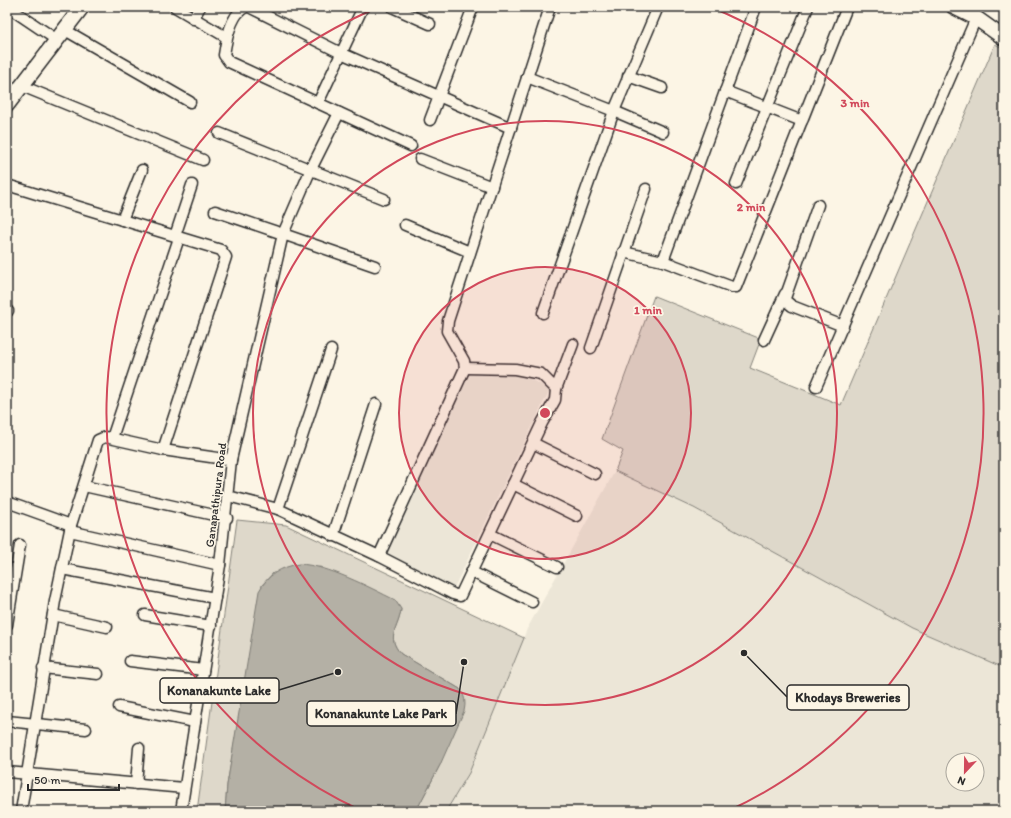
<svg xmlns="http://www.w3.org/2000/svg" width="1011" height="818" font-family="Itim,sans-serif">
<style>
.built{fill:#ece6d7;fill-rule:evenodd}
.green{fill:#ded8ca;stroke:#84827a}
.water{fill:#b4b0a5;stroke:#7d7b74}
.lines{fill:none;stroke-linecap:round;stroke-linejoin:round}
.street-casing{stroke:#2b2b2b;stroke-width:13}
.secondary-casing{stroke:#2b2b2b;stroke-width:17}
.street{stroke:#fcf5e5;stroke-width:10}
.secondary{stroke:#fcf5e5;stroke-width:14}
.ring{fill:none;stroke:#d1495b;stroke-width:2}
.labels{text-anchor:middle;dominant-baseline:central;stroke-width:3.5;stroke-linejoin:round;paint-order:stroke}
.street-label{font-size:12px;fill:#2b2b2b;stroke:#fcf5e5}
.centre{fill:#d1495b;stroke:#fcf5e5;stroke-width:2}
.ring-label{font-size:12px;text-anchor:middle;font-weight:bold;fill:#d1495b;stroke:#fcf5e5;stroke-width:3.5;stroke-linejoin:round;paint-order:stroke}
.leader{fill:none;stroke:#2b2b2b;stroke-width:1.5}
.callout-dot{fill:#2b2b2b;stroke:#fcf5e5;stroke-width:1.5}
.callout{fill:#fcf5e5;stroke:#2b2b2b;stroke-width:1.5}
.callout-label{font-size:13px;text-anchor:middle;font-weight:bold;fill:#2b2b2b}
</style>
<rect width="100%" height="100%" fill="#fcf5e5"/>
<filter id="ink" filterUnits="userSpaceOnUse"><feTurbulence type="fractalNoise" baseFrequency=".025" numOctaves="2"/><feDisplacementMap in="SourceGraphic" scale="8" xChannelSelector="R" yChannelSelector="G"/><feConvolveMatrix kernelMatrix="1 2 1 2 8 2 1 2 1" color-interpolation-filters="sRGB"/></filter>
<g filter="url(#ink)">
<g class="built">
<path d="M470 374 522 375 550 389 454 588 386 552Z"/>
<path d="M615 471 694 508 912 628 1004 668V811H446L469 773 527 629ZM953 760H977V784H953Z"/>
</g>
<g class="green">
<path d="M995 44 1004 49V668L912 628 694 508 615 471 623 451 602 439 654 296 761 339 750 368 841 405Z"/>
<path d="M237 520 286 525 524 638 469 773 446 811H416L440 765 460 689 401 654C385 636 399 629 401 609L320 567 273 573 262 585 227 785 225 811H197Z"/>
</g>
<path class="water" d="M299 564C327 565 369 587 395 600L401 609C399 629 385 636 401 654L460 689C465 696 466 703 464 711L440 765 416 811H225L227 785 259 591C268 575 280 567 299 564Z"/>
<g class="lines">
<g class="street-casing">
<g id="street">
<path d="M8 7 57 40"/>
<path d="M175 7 226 37"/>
<path d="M246 7C231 13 226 41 224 55L229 62 411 146"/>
<path d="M249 7 341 53 511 128"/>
<path d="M392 7 430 24"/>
<path d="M193 19 200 7"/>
<path d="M65 30 190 102"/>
<path d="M628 76 662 88"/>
<path d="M527 77 614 111 663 132"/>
<path d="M22 86 203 160"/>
<path d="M725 91 802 121"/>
<path d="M318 103 363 7"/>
<path d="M430 120 473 7"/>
<path d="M219 133 384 199"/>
<path d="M420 159 492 187"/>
<path d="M736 184 808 7"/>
<path d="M7 185 221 250 226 257 163 450"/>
<path d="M818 205 785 298 786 301 792 306 843 326"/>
<path d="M215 211 283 234 311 169 339 113"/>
<path d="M122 220 142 170"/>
<path d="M405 225 470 252"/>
<path d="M175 236 192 185"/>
<path d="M623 252 663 261 732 287H736L847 7"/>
<path d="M663 261 756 7"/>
<path d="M7 311H8"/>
<path d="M543 313 614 111 658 7"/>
<path d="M764 340 785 294"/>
<path d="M591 348 646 189"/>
<path d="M816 387 976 18"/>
<path d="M556 389 573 344"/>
<path d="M112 438 179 238"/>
<path d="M533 443 595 474"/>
<path d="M513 484 577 516"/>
<path d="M84 486 227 518"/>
<path d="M228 496 278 509 379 556 453 594 460 596 542 423 555 400 556 389 541 374 515 369 465 368"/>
<path d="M7 502 71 525"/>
<path d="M278 509 331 350"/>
<path d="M70 531 220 565"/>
<path d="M490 534 557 567"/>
<path d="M333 536 376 404"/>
<path d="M379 556 465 368 464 361 447 331 448 321 550 7"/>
<path d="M62 569 215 598"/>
<path d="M472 572 532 602"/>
<path d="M53 615 107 627"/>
<path d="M145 615 211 626"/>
<path d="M7 625 20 545"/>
<path d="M130 661 203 670"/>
<path d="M43 668 98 674"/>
<path d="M119 707 195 722"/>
<path d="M7 721 86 729"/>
<path d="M7 772 184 788"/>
<path d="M136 784 139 748"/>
<path d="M21 811 55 601 71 525 98 440 105 437 163 450 231 460"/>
<path d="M181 811 220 565 231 460 283 234 375 266"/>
</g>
</g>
<g class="secondary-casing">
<g id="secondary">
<path d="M954 7 976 18 1004 38"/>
<path d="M7 105 82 7"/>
</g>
</g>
<use href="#street" class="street"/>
<use href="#secondary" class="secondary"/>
</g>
</g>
<circle cx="545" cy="413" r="146" fill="#d1495b" fill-opacity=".12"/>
<g class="ring">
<circle cx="545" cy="413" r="146"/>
<circle cx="545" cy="413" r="292"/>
<path d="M360 810A438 438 0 0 1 377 8M713 8A438 438 0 0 1 730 810"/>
</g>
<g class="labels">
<g class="street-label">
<text transform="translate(216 495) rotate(-83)">Ganapathipura Road</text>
</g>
</g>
<circle cx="545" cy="413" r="6" class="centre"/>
<g class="ring-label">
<text x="855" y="107">3 min</text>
<text x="751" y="211">2 min</text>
<text x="648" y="314">1 min</text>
</g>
<path class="leader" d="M338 672L279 690M744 653L787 697M464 662L456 714"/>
<g class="callout-dot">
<circle cx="338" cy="672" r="4"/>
<circle cx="744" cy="653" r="4"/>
<circle cx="464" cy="662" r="4"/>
</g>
<g class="callout">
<rect x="160" y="678" width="119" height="25" rx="4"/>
<rect x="787" y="685" width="122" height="25" rx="4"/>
<rect x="307" y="701" width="149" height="25" rx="4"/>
</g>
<g class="callout-label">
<text x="219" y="695">Konanakunte Lake</text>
<text x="848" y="702">Khodays Breweries</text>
<text x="381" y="718">Konanakunte Lake Park</text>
</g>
<rect width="1011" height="818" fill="none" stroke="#fcf5e5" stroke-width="24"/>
<rect x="12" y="12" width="987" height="794" fill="none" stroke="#2b2b2b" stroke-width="1.5" filter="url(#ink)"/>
<g transform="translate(965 772) rotate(202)"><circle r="19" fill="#fcf5e5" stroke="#a8a49b"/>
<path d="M0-3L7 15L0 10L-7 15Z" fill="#d1495b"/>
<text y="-6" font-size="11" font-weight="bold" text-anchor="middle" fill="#2b2b2b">N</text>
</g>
<path d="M28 784v6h91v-6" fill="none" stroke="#2b2b2b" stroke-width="2"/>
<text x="34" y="784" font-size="12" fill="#2b2b2b" stroke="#fcf5e5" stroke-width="3" paint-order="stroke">50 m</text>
</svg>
